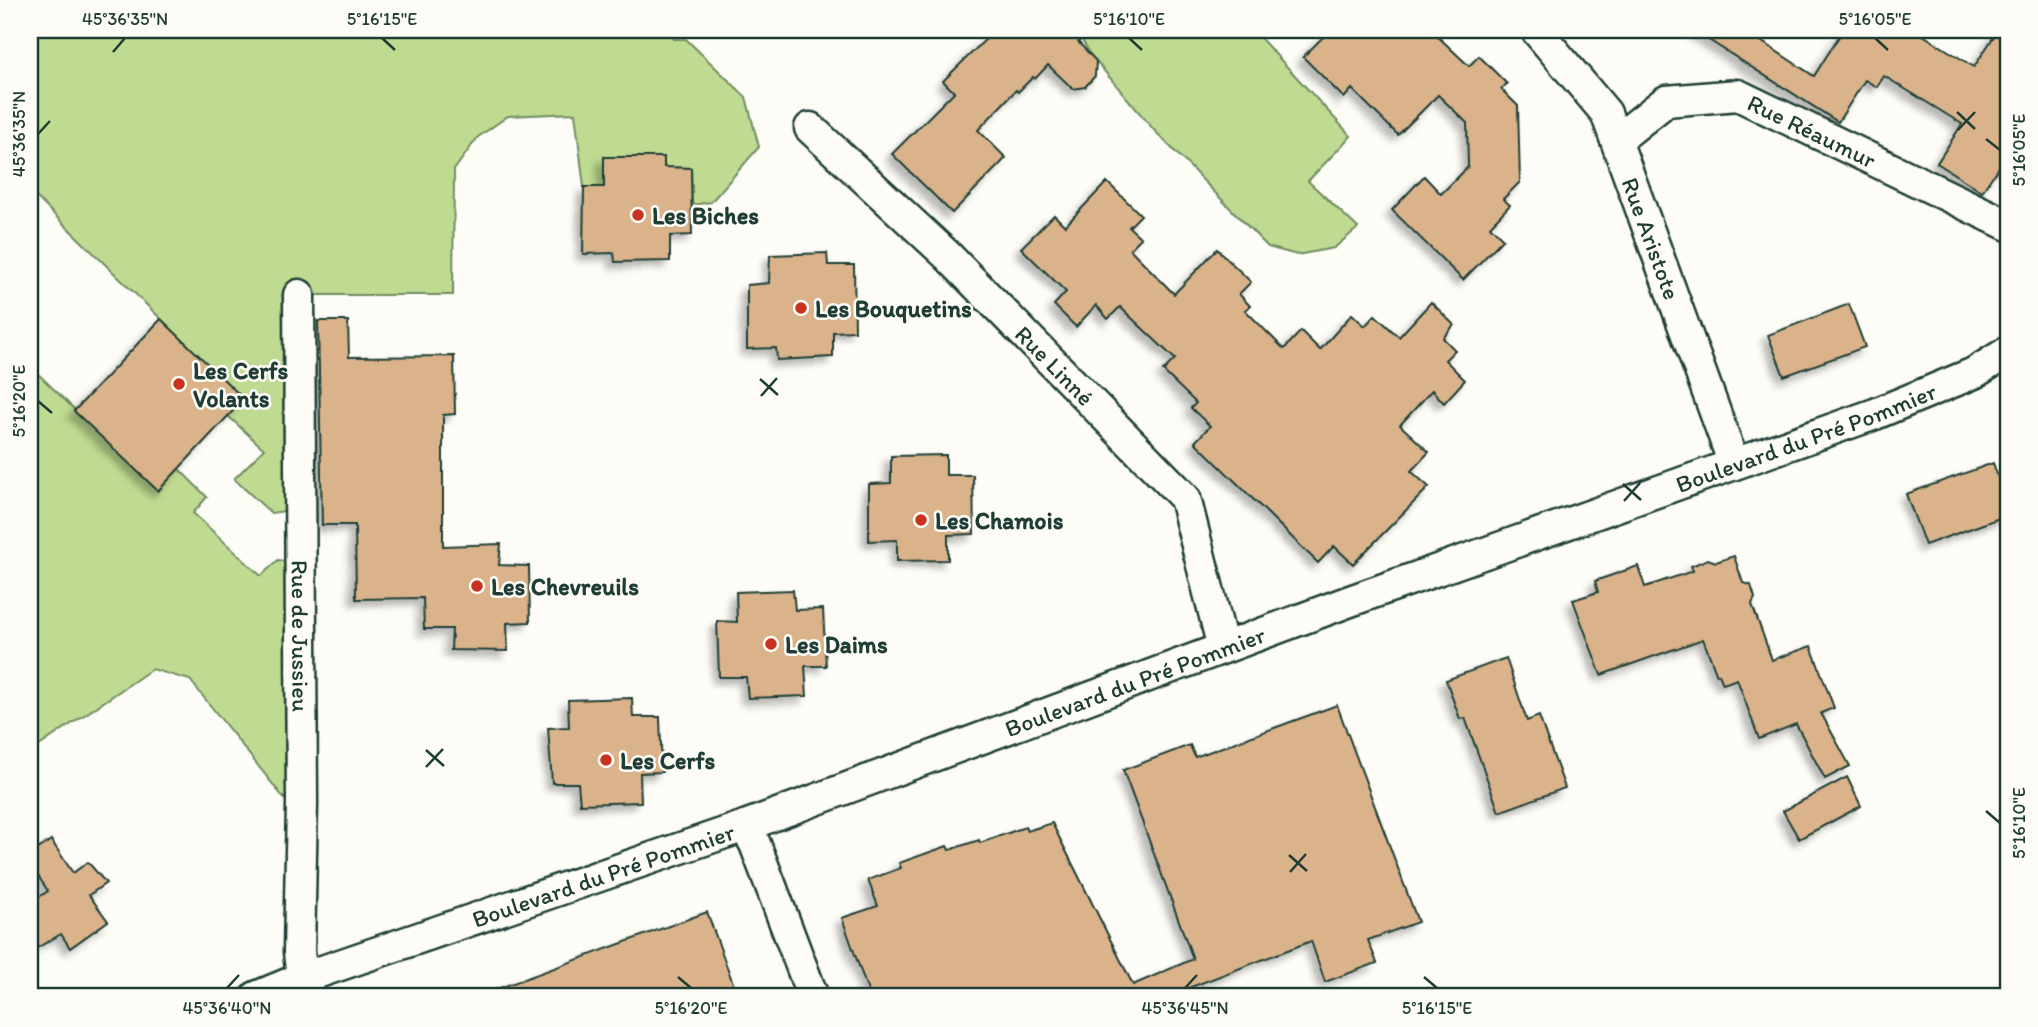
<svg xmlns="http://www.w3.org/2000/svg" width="2038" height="1027" font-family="Itim,sans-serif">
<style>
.green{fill:#bfda91;stroke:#6f8c62;stroke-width:2}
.building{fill:#dab38b;stroke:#1f3d34;stroke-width:2;filter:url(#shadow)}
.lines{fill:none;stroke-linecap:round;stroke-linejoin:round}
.minor-casing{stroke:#1f3d34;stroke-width:35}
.minor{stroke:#fdfcf7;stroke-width:30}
.ticks{fill:none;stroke:#1f3d34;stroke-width:2.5}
.poi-dot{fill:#c8321e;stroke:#fdfcf7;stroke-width:2.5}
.labels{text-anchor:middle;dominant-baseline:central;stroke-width:5;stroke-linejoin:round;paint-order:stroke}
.street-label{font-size:24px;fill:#1f3d34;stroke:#fdfcf7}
.poi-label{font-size:24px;font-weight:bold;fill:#1f3d34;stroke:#fdfcf7;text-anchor:start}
.neatline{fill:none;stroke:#1f3d34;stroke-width:2.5}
.ticks-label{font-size:18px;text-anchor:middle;fill:#1f3d34}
</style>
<defs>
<filter id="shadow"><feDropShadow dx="-6" dy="6" stdDeviation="3.5" flood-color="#0004"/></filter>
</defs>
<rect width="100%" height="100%" fill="#fdfcf7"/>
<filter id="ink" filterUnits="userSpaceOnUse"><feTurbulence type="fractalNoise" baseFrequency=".0143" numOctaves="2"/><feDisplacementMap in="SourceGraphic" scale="14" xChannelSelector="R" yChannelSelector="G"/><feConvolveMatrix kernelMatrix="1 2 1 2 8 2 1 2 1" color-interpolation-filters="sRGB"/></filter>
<g filter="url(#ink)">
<g class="green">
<path d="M30 30H673L674 39H686L746 97 759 147 711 202 692 205 691 168 664 167V157H604V187H584L575 113 508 116 478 137 454 170 453 295H299L300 509 271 513 234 479 264 449 228 416 243 399 30 191Z"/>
<path d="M1090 30H1253L1351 136 1308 181 1358 228 1334 248 1297 255 1268 247 1154 130 1089 53 1081 38Z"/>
<path d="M31 367 158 491 178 468 207 497 193 513 261 576 278 560 301 563 302 821 190 680 152 669 30 752Z"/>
</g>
<g class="building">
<path d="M995 30H1090L1078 42 1096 61 1095 76 1085 87 1073 89 1048 65 1035 79 1033 77 1018 92 1016 90 978 130 1006 158 952 213 892 154 954 92 943 81Z"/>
<path d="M1330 30H1431L1469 66 1479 56 1507 84 1501 89 1518 106 1520 182 1503 199 1510 205 1490 226 1503 239 1463 280 1392 210 1424 176 1441 194 1468 167 1467 123 1438 95 1398 135 1352 89 1344 98 1303 57Z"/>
<path d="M1693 30H1744L1814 76 1843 30H1915L1974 67 1998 30H2008V153L1982 192 1937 163 1962 124 1884 76 1877 87 1865 80 1838 122Z"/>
<path d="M604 157H664V167L691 168 692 235 670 236V261L615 262 614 253 583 254 584 187H604Z"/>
<path d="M1107 182 1141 215 1129 227 1141 238 1130 249 1174 294 1217 249 1251 282 1239 294 1250 306 1245 310 1284 349 1301 331 1320 350 1352 314 1365 326 1375 315 1399 337 1431 302 1454 325 1443 338 1455 350 1445 360 1465 380 1444 403 1432 390 1400 425 1429 452 1411 471 1429 487 1353 564 1334 546 1318 563 1195 442 1210 426 1191 408 1196 403 1163 371 1175 359 1120 307 1108 319 1096 305 1076 327 1054 305 1066 292 1021 248 1054 215 1065 226Z"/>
<path d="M827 253 828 265H854L855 331 833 332V357L777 360 776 348 747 349V285L769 283 770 255Z"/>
<path d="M1849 304 1865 347 1784 376 1768 335Z"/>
<path d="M161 319 244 399 158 491 74 411Z"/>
<path d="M318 321H348L349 357 454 356 455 414 443 415V546L501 544 499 565 529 566 530 622 507 623 508 651 451 650 452 629H424L423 598 356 599 355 525H322Z"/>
<path d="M946 455V475H973L974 534 948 535V560L897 561V540L869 541V484L891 483V456Z"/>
<path d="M1993 463 2008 505V515L1925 545 1906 494Z"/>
<path d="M1734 556 1743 583 1751 585 1755 598 1752 604 1772 660 1811 646 1834 708 1821 713 1850 766 1825 779 1796 724 1759 739 1737 679 1723 684 1719 674 1717 675 1703 639 1601 675 1573 600 1598 592 1595 581 1638 566 1645 587 1693 571 1691 566 1708 559 1716 562Z"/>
<path d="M793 590 795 610 823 609 826 666H805L807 696 748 698 746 677H719L717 621 737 622 736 592Z"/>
<path d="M1506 658 1527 721 1539 716 1565 788 1499 812 1465 718 1460 719 1446 680Z"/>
<path d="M632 698 633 717H660L662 772 640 773 641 802 580 804 578 783H552L548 728 569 727 568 700Z"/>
<path d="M1337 705 1418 922 1368 940 1377 963 1325 982 1311 941 1165 997H870L842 918 878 906 868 880 901 868 899 863 947 846 949 850 979 840 980 843 1025 827 1027 831 1052 823 1133 985 1193 959 1123 770 1190 745 1195 757Z"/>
<path d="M1847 777 1861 806 1799 839 1783 811Z"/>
<path d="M51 840 73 873 88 862 106 883 89 895 108 921 70 948 61 934 30 952V903L48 891 30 864V855Z"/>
<path d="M707 912 738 997H484L483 994Z"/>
</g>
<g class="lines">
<g class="minor-casing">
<g id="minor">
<path id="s1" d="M1536 30 1606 113 1734 464"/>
<path id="s2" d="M810 128 948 256 1185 498 1223 648"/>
<path id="s3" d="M1617 140 1666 101 1738 95 2008 225"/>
<path id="s4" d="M299 295 302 803 299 952 302 978"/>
<path d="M745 826 755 844 813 997"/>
<path id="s5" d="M256 997 302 978 745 826 1350 601 1875 414 1974 373 2008 352"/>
</g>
</g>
<use href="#minor" class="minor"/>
</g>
</g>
<path class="ticks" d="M382 38 395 50M1129 38 1142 50M1875 38 1888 50M113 52 125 38M1957 112 1975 129M1958 130 1975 112M38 134 50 121M1986 139 2000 150M760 379 778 395M761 396 777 378M38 401 52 413M1623 484 1641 500M1624 501 1640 483M426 750 444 766M426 767 443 749M1986 811 2000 823M1289 855 1307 871M1290 872 1306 854M678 977 691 988M1424 977 1437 988M227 988 239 975M1185 988 1197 975"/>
<g class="poi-dot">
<circle cx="638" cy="215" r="7"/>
<circle cx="801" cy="308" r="7"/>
<circle cx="179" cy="384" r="7"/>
<circle cx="921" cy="520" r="7"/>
<circle cx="477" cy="586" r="7"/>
<circle cx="771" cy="644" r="7"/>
<circle cx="606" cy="760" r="7"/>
</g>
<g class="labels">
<g class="street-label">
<text stroke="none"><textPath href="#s3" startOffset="217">Rue Réaumur</textPath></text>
<text stroke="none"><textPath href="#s1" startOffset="242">Rue Aristote</textPath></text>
<text stroke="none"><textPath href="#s2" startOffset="341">Rue Linné</textPath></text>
<text stroke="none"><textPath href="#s5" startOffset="1648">Boulevard du Pré Pommier</textPath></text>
<text stroke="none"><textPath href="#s4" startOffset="341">Rue de Jussieu</textPath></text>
<text stroke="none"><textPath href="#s5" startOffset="934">Boulevard du Pré Pommier</textPath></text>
<text stroke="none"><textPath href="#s5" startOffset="368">Boulevard du Pré Pommier</textPath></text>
</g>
<g class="poi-label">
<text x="652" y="215">Les Biches</text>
<text x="815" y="308">Les Bouquetins</text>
<text x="193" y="370">Les Cerfs<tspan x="193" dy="28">Volants</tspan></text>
<text x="935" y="520">Les Chamois</text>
<text x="491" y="586">Les Chevreuils</text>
<text x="785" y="644">Les Daims</text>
<text x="620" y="760">Les Cerfs</text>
</g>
</g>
<rect width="2038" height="1027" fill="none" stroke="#fdfcf7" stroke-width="77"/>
<rect x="38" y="38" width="1962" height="950" class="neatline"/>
<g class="ticks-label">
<text x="125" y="25">45°36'35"N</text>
<text x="382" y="25">5°16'15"E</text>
<text x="1129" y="25">5°16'10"E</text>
<text x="1875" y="25">5°16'05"E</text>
<text transform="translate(19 134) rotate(-90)" y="6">45°36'35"N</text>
<text transform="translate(2019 150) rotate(-90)" y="6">5°16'05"E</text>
<text transform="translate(19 401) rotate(-90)" y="6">5°16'20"E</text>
<text transform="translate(2019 823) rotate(-90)" y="6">5°16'10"E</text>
<text x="227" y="1014">45°36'40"N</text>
<text x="691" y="1014">5°16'20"E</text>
<text x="1185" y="1014">45°36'45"N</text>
<text x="1437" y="1014">5°16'15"E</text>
</g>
</svg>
